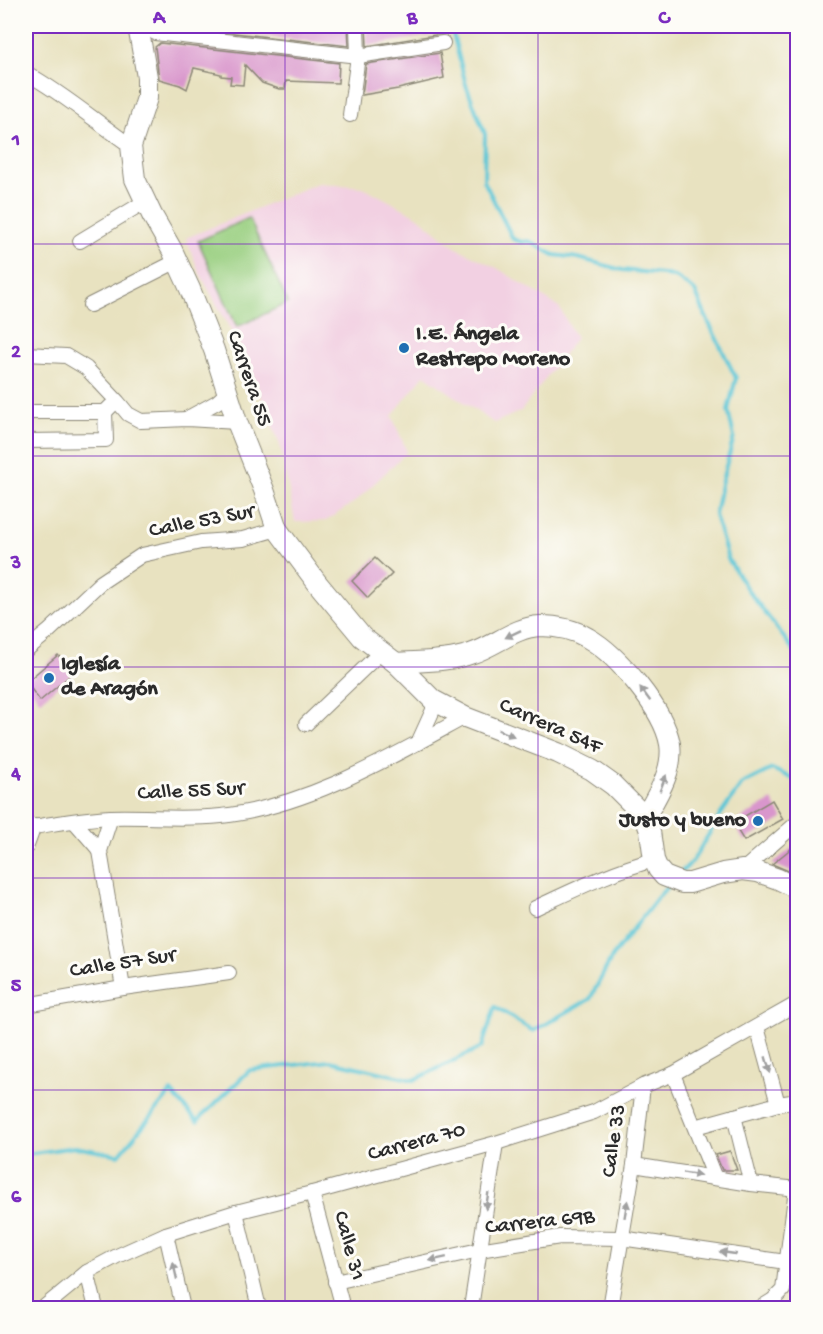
<svg xmlns="http://www.w3.org/2000/svg" width="823" height="1334" font-family="'Gochi Hand',sans-serif">
<style>
.built{fill:#f2d0e2}
.green{fill:#99cf80;stroke:#627d56;stroke-width:1.5}
.lines{fill:none;stroke-linecap:round;stroke-linejoin:round}
.stream{stroke:#5bc6d6;stroke-width:4}
.building{fill:#d996cc}
.street-casing{stroke:#8a8676;stroke-width:16}
.secondary-casing{stroke:#8a8676;stroke-width:22}
.street{stroke:#fff;stroke-width:14}
.secondary{stroke:#fff;stroke-width:20}
.oneway{fill:#a0a0a0}
.grid{fill:none;stroke:#7b2cbf;stroke-width:1.5;stroke-opacity:0.55}
.poi-dot{fill:#1f6fb2;stroke:#fdfcf7;stroke-width:2}
.labels{text-anchor:middle;dominant-baseline:central;stroke-width:6;stroke-linejoin:round;paint-order:stroke}
.poi-label{font-size:22px;font-weight:bold;fill:#2b2b2b;stroke:#fdfcf7;text-anchor:start}
.street-label{font-size:22px;fill:#2b2b2b;stroke:#fdfcf7}
.neatline{fill:none;stroke:#7b2cbf;stroke-width:2}
.grid-label{font-size:20px;text-anchor:middle;font-weight:bold;fill:#7b2cbf}
</style>
<rect width="100%" height="100%" fill="#fdfcf7"/>
<filter id="ink" filterUnits="userSpaceOnUse"><feTurbulence type="fractalNoise" baseFrequency=".0167" numOctaves="2"/><feDisplacementMap in="SourceGraphic" scale="12" xChannelSelector="R" yChannelSelector="G"/><feConvolveMatrix kernelMatrix="1 2 1 2 8 2 1 2 1" color-interpolation-filters="sRGB"/></filter>
<filter id="wash" filterUnits="userSpaceOnUse"><feTurbulence type="fractalNoise" baseFrequency=".008" numOctaves="4" result="noise"/><feDisplacementMap in="SourceGraphic" scale="24" xChannelSelector="R" yChannelSelector="G"/><feGaussianBlur stdDeviation="1.35" result="paint"/><feColorMatrix in="noise" values="0 0 0 0 0 0 0 0 0 0 0 0 0 0 0 0 0 1.4 0 .05"/><feComposite in="paint" operator="in"/></filter>
<g filter="url(#wash)">
<rect width="100%" height="100%" fill="#e8e2c0"/>
<path class="built" d="M318 183 363 187 417 216 455 247 497 268 559 307 576 338 521 411 494 423 424 375 392 416 407 452 356 501 326 521 295 522 280 445 246 358 199 272 186 238Z"/>
<path class="green" d="M249 218 288 303 237 327 198 241Z"/>
<g class="lines">
<g class="stream">
<path d="M451 26 466 85 485 134 484 181 513 239 522 242 529 241 554 255 578 258 622 270 663 274 677 278 695 291 706 317 736 378 728 410 734 437 721 484 715 515 728 559 747 589 798 656"/>
<path d="M679 874 692 862 721 814 742 784 772 769 798 781"/>
<path d="M26 1154 75 1147 119 1155 171 1092 197 1121 250 1070 330 1061 414 1080 482 1047 495 1007 533 1031 590 999 612 957 657 898 670 884"/>
</g>
</g>
<g id="blocks">
<g class="building">
<path d="M228 26H348L349 46 226 32Z"/>
<path d="M366 26H439L441 34 367 46Z"/>
<path d="M160 43 339 63 338 83 286 81 285 89H279L262 83 245 65 243 85 230 84 231 77 221 76V74L194 68 187 89 180 85 159 79 155 47Z"/>
<path d="M440 53 444 78 398 89 362 95 366 64Z"/>
<path d="M375 558 392 574 368 598 352 581Z"/>
<path d="M58 655 73 673 40 701 26 682Z"/>
<path d="M772 800 783 819 744 841 733 823Z"/>
<path d="M798 843V875L772 864Z"/>
<path d="M730 1151 737 1170H722L716 1155Z"/>
</g>
</g>
</g>
<g filter="url(#ink)">
<use href="#blocks" fill-opacity="0" stroke="#8a8676" stroke-width="1.5"/>
<g class="lines">
<g class="street-casing">
<g id="street">
<path d="M155 33 358 56 443 43"/>
<path d="M26 73C63 93 96 122 131 146"/>
<path d="M350 115 358 56 357 26"/>
<path d="M80 241 146 201"/>
<path d="M90 305 177 261"/>
<path d="M26 354 66 356 86 368 118 402 128 414 141 421 187 419 237 422"/>
<path d="M26 412H105L111 406"/>
<path d="M188 418 217 402 227 393"/>
<path d="M26 441 106 440 105 412"/>
<path d="M26 650 48 632 100 583 142 555 201 542 243 539 277 529"/>
<path d="M306 724 381 652"/>
<path d="M418 743 433 710V700"/>
<path d="M111 817 100 851 123 988"/>
<path d="M74 821 100 851"/>
<path d="M26 828C54 824 83 818 112 817 148 816 185 820 221 816 307 807 391 757 465 717"/>
<path d="M26 848 34 826"/>
<path d="M743 870 798 822"/>
<path d="M535 908C574 890 612 871 654 860"/>
<path d="M26 1005 123 988 229 973"/>
<path d="M757 1027 778 1104"/>
<path d="M673 1074 715 1178"/>
<path d="M734 1116 751 1184"/>
<path d="M695 1127 778 1104 798 1101"/>
<path d="M634 1165 751 1184 798 1189"/>
<path d="M312 1193 343 1308"/>
<path d="M236 1212 259 1308"/>
<path d="M166 1234 183 1308"/>
<path d="M87 1272 96 1308"/>
<path d="M335 1282 479 1250 560 1237 621 1238 786 1262"/>
<path d="M43 1308 87 1272 117 1256 166 1234 236 1212 312 1193 496 1143 594 1112 643 1086 673 1074 798 1003"/>
<path d="M471 1308 496 1143"/>
<path d="M610 1308 634 1165 643 1086"/>
<path d="M760 1308 773 1300 783 1290 796 1189"/>
</g>
</g>
<g class="secondary-casing">
<g id="secondary">
<path d="M138 26 147 77V98L131 146 135 179 152 215 172 250 190 289 214 350 237 422 264 490 277 529 318 584 362 637 396 663 433 700 465 717 558 753 592 770 613 785 645 817 650 831 654 860 658 869 664 876 682 883H690L723 873 743 870 758 872 778 879 798 889"/>
<path d="M396 663C421 661 449 662 473 653 495 646 515 627 540 626 557 626 573 629 588 638 618 655 664 710 670 744 674 770 657 796 645 817"/>
</g>
</g>
<use href="#street" class="street"/>
<use href="#secondary" class="secondary"/>
</g>
<defs><path id="oneway-solid" d="M-6-.8H1V-3.2L6.5 0L1 3.2V.8H-6Z" transform="scale(1.5)"/></defs>
<g class="oneway">
<use href="#oneway-solid" transform="translate(513 634) rotate(154)"/>
<use href="#oneway-solid" transform="translate(645 694) rotate(-126)"/>
<use href="#oneway-solid" transform="translate(506 733) rotate(22)"/>
<use href="#oneway-solid" transform="translate(663 783) rotate(-68)"/>
<use href="#oneway-solid" transform="translate(768 1065) rotate(74)"/>
<use href="#oneway-solid" transform="translate(692 1174) rotate(9)"/>
<use href="#oneway-solid" transform="translate(487 1201) rotate(99)"/>
<use href="#oneway-solid" transform="translate(626 1209) rotate(-80)"/>
<use href="#oneway-solid" transform="translate(728 1253) rotate(-172)"/>
<use href="#oneway-solid" transform="translate(438 1259) rotate(168)"/>
<use href="#oneway-solid" transform="translate(175 1271) rotate(-103)"/>
</g>
</g>
<path class="grid" d="M285 26V1308M538 26V1308M26 244H798M26 456H798M26 667H798M26 878H798M26 1090H798"/>
<g class="poi-dot">
<circle cx="404" cy="348" r="6"/>
<circle cx="49" cy="678" r="6"/>
<circle cx="758" cy="821" r="6"/>
</g>
<g class="labels">
<g class="poi-label">
<text x="416" y="335">I.E. Ángela<tspan x="416" dy="25">Restrepo Moreno</tspan></text>
<text x="61" y="665">Iglesía<tspan x="61" dy="25">de Aragón</tspan></text>
<text x="746" y="821" text-anchor="end">Justo y bueno</text>
</g>
<g class="street-label">
<text transform="translate(248 379) rotate(71)">Carrera 55</text>
<text transform="translate(202 522) rotate(-11)">Calle 53 Sur</text>
<text transform="translate(550 727) rotate(24)">Carrera 54F</text>
<text transform="translate(191 792) rotate(-3)">Calle 55 Sur</text>
<text transform="translate(123 964) rotate(-9)">Calle 57 Sur</text>
<text transform="translate(615 1141) rotate(-82)">Calle 33</text>
<text transform="translate(417 1143) rotate(-15)">Carrera 70</text>
<text transform="translate(540 1223) rotate(-6)">Carrera 69B</text>
<text transform="translate(348 1246) rotate(75)">Calle 31</text>
</g>
</g>
<rect width="823" height="1334" fill="none" stroke="#fdfcf7" stroke-width="66"/>
<rect x="33" y="33" width="757" height="1268" class="neatline"/>
<g class="grid-label">
<text x="159" y="23">A</text>
<text x="412" y="23">B</text>
<text x="664" y="23">C</text>
<text x="16" y="145">1</text>
<text x="16" y="357">2</text>
<text x="16" y="568">3</text>
<text x="16" y="779">4</text>
<text x="16" y="991">5</text>
<text x="16" y="1202">6</text>
</g>
</svg>
